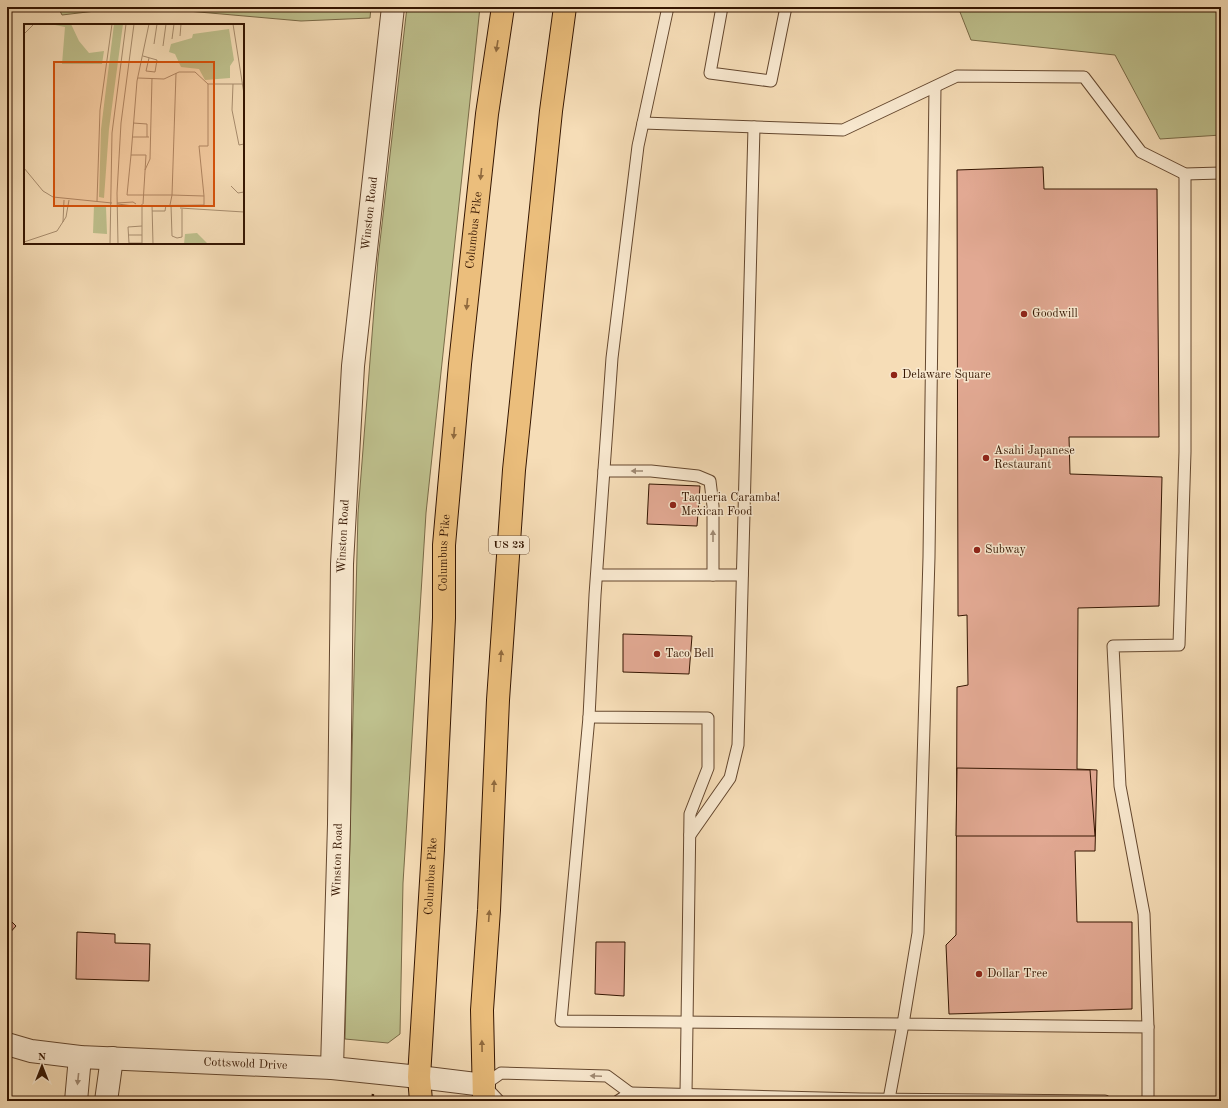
<svg xmlns="http://www.w3.org/2000/svg" width="1228" height="1108" font-family="'Old Standard TT',serif">
<style>
.green{fill:#bec08d;stroke:#796a47}
.building{fill:#e2a993;stroke:#341501}
.lines{fill:none;stroke-linecap:round;stroke-linejoin:round}
.lane-casing{stroke:#64472e;stroke-width:13}
.street-casing{stroke:#64472e;stroke-width:24}
.highway-casing{stroke:#341501;stroke-width:24}
.path{stroke:#341501;stroke-width:2.5;stroke-dasharray:3 2;stroke-linecap:butt}
.lane{stroke:#f9e9d0;stroke-width:11}
.street{stroke:#f9e9d0;stroke-width:22}
.highway{stroke:#ebbe7c;stroke-width:22}
.oneway{fill:#906a3e}
.oneway2{fill:#a08a73}
.poi-dot{fill:#8f2418;stroke:#f9e9d0;stroke-width:1.5}
.labels{text-anchor:middle;dominant-baseline:central;stroke-width:3;stroke-linejoin:round;paint-order:stroke}
.shield{fill:#f9e9d0;stroke:#6f553f;stroke-width:1}
.shield-label{font-size:11px;font-weight:bold;fill:#341501}
.street-label{font-size:12px;fill:#341501;stroke:#f9e9d0}
.poi-label{font-size:12px;fill:#341501;stroke:#f9e9d0;text-anchor:start}
.inset-road{fill:none;stroke:#a88d6e;stroke-width:1}
.view{fill:#d6520b;fill-opacity:0.15;stroke:#d6520b;stroke-width:2}
.inset-edge{fill:none;stroke:#341501;stroke-width:2}
</style>
<rect width="100%" height="100%" fill="#f6ddb7"/>
<filter id="stains"><feTurbulence type="fractalNoise" baseFrequency=".005" numOctaves="4"/><feColorMatrix values="0 0 0 0 .2 0 0 0 0 .09 0 0 0 0 .02 0 0 0 .5 -.17"/></filter>
<radialGradient id="worn" r=".72"><stop offset=".6" stop-color="#630" stop-opacity="0"/><stop offset="1" stop-color="#630" stop-opacity=".3"/></radialGradient>
<g class="green">
<path d="M58 7H129L62 15Z"/>
<path d="M142 7H371L370 18 301 21Z"/>
<path d="M407 7H480L426 513 403 883 400 1034 388 1043 345 1039 358 513 378 259Z"/>
<path d="M958 7H1221V135L1160 139 1115 55 971 40Z"/>
</g>
<g class="building">
<path d="M1043 167 1044 189H1157L1159 437H1069L1070 474 1162 477 1159 606 1078 608 1077 769 1097 770 1095 851H1075L1077 922H1132V1009L949 1014 946 945 956 935 957 687 968 685 967 615 958 616 957 170Z"/>
<path d="M649 484 700 486 697 526 647 524Z"/>
<path d="M623 634 692 636 689 674 623 672Z"/>
<path d="M957 768 1090 770 1095 836H956Z"/>
<path d="M7 917 16 926 7 936Z"/>
<path d="M77 932 115 934V943L150 944 149 981 76 979Z"/>
<path d="M596 942H625L624 996 595 994Z"/>
</g>
<g class="lines">
<g class="lane-casing">
<g id="lane">
<path d="M668 7 638 146 612 358 595 595 589 717 708 718V768L690 814 686 1094"/>
<path d="M722 7 710 73 771 81 786 7"/>
<path d="M935 87 929 557 918 933 903 1024 1148 1027V1101"/>
<path d="M643 123 843 130 957 76 1084 77 1141 152 1185 174 1221 173"/>
<path d="M604 471H651L698 476 710 481 713 506V575"/>
<path d="M597 575H742"/>
<path d="M589 717 561 1021 903 1024 889 1099"/>
<path d="M690 835 730 778 738 745 754 127"/>
<path d="M1148 1027 1144 914 1120 786 1113 646 1179 645 1185 452V174"/>
<path d="M499 1101 484 1085 501 1073 607 1076 630 1093"/>
<path d="M618 1101 630 1093 861 1099 1105 1101"/>
</g>
</g>
<g class="street-casing">
<g id="street">
<path id="s1" d="M7 1044 31 1051 80 1057 332 1068 419 1077 484 1085"/>
<path id="s2" d="M332 1068 339 824 342 564 353 366 393 7"/>
<path d="M76 1101 80 1057"/>
<path d="M106 1101 112 1058"/>
</g>
</g>
<g class="highway-casing">
<g id="highway">
<path id="s3" d="M421 1101 419 1077 433 849 444 618V545L460 364 487 114 503 7"/>
<path d="M484 1101 482 1010 489 910 498 700 514 470 551 111 565 7"/>
</g>
</g>
<path class="path" d="M372 1101 373 1094"/>
<use href="#lane" class="lane"/>
<use href="#street" class="street"/>
<use href="#highway" class="highway"/>
</g>
<defs><path id="oneway-solid" d="M-6-.8H1V-3.2L6.5 0L1 3.2V.8H-6Z"/></defs>
<g class="oneway">
<use href="#oneway-solid" transform="translate(497 46) rotate(99)"/>
<use href="#oneway-solid" transform="translate(481 174) rotate(96)"/>
<use href="#oneway-solid" transform="translate(467 304) rotate(96)"/>
<use href="#oneway-solid" transform="translate(454 433) rotate(95)"/>
<use href="#oneway-solid" transform="translate(501 656) rotate(-86)"/>
<use href="#oneway-solid" transform="translate(494 786) rotate(-88)"/>
<use href="#oneway-solid" transform="translate(489 916) rotate(-86)"/>
<use href="#oneway-solid" transform="translate(482 1046) rotate(-91)"/>
</g>
<g class="oneway2">
<use href="#oneway-solid" transform="translate(637 471) rotate(-180)"/>
<use href="#oneway-solid" transform="translate(713 536) rotate(-90)"/>
<use href="#oneway-solid" transform="translate(596 1076) rotate(-178)"/>
<use href="#oneway-solid" transform="translate(78 1079) rotate(96)"/>
</g>
<g class="poi-dot">
<circle cx="1024" cy="314" r="4"/>
<circle cx="894" cy="375" r="4"/>
<circle cx="986" cy="458" r="4"/>
<circle cx="673" cy="505" r="4"/>
<circle cx="977" cy="550" r="4"/>
<circle cx="657" cy="654" r="4"/>
<circle cx="979" cy="974" r="4"/>
</g>
<g class="labels">
<rect class="shield" x="489" y="536" width="40" height="18" rx="3"/>
<g class="shield-label">
<text x="509" y="545">US 23</text>
</g>
<g class="street-label">
<text stroke="none"><textPath href="#s2" startOffset="856">Winston Road</textPath></text>
<text stroke="none"><textPath href="#s3" startOffset="873">Columbus Pike</textPath></text>
<text stroke="none"><textPath href="#s2" startOffset="532">Winston Road</textPath></text>
<text stroke="none"><textPath href="#s3" startOffset="549">Columbus Pike</textPath></text>
<text stroke="none"><textPath href="#s2" startOffset="208">Winston Road</textPath></text>
<text stroke="none"><textPath href="#s3" startOffset="225">Columbus Pike</textPath></text>
<text stroke="none"><textPath href="#s1" startOffset="240">Cottswold Drive</textPath></text>
</g>
<g class="poi-label">
<text x="1032" y="314">Goodwill</text>
<text x="902" y="375">Delaware Square</text>
<text x="994" y="451">Asahi Japanese<tspan x="994" dy="14">Restaurant</tspan></text>
<text x="681" y="498">Taqueria Caramba!<tspan x="681" dy="14">Mexican Food</tspan></text>
<text x="985" y="550">Subway</text>
<text x="665" y="654">Taco Bell</text>
<text x="987" y="974">Dollar Tree</text>
</g>
</g>
<g transform="translate(24 24)">
<rect width="220" height="220" fill="#f6ddb7"/>
<path d="M47 0 55 17 65 29 80 27 78 40H38L41 3 26 0ZM90 0H99L85 105 80 174 75 173 77 105ZM205 5 210 36 206 42V54L181 56 175 45 157 43 151 30 145 28 147 20 168 14 169 10ZM70 181 82 183 83 210 69 209ZM173 209 183 219 187 220H160L161 210Z" fill="#bec08d"/>
<path class="inset-road" d="M209 0 220 70M0 10 10 0M156 12 157 0M148 15 150 0M130 20 133 0M139 22 142 0M119 32 133 36 131 48 122 47 125 34M114 54 140 55 155 48H171L184 60H218M209 60 208 86 215 121 220 120M109 99 123 100V113M108 113H125M107 131 103 171H148L146 181M0 144 19 167 29 173 88 179M121 146 126 135 128 54M207 162 214 169 220 168M180 172 175 122H184V60M73 177 76 86 88 0M93 179 109 178 112 180M94 180 109 182 180 181V172L148 171 152 49M118 180V219H105L104 203 118 202M119 180 122 131H107L113 57 125 0M128 181 129 220M147 181 148 212 153 214 158 213V185M156 184 220 188M128 187H141L142 181M39 198 40 176M104 211H118M0 218 33 207 42 193 45 176M86 220 88 109 102 0M94 220 93 169 97 99 110 0"/>
<path class="view" d="M30 38H190V182H30Z"/>
<rect width="220" height="220" class="inset-edge"/>
</g>
<rect width="1228" height="1108" fill="none" stroke="#f6ddb7" stroke-width="24"/>
<rect x="8" y="8" width="1212" height="1092" fill="none" stroke="#341501" stroke-width="2"/>
<rect x="12" y="12" width="1204" height="1084" fill="none" stroke="#341501"/>
<g transform="translate(42 1066)" stroke="#f9e9d0" stroke-width="3" paint-order="stroke">
<path d="M0-3L7 15L0 10L-7 15Z" fill="#341501"/>
<text y="-6" font-size="11" font-weight="bold" text-anchor="middle" fill="#341501">N</text>
</g>
<rect width="100%" height="100%" filter="url(#stains)"/>
<rect width="100%" height="100%" fill="url(#worn)"/>
</svg>
